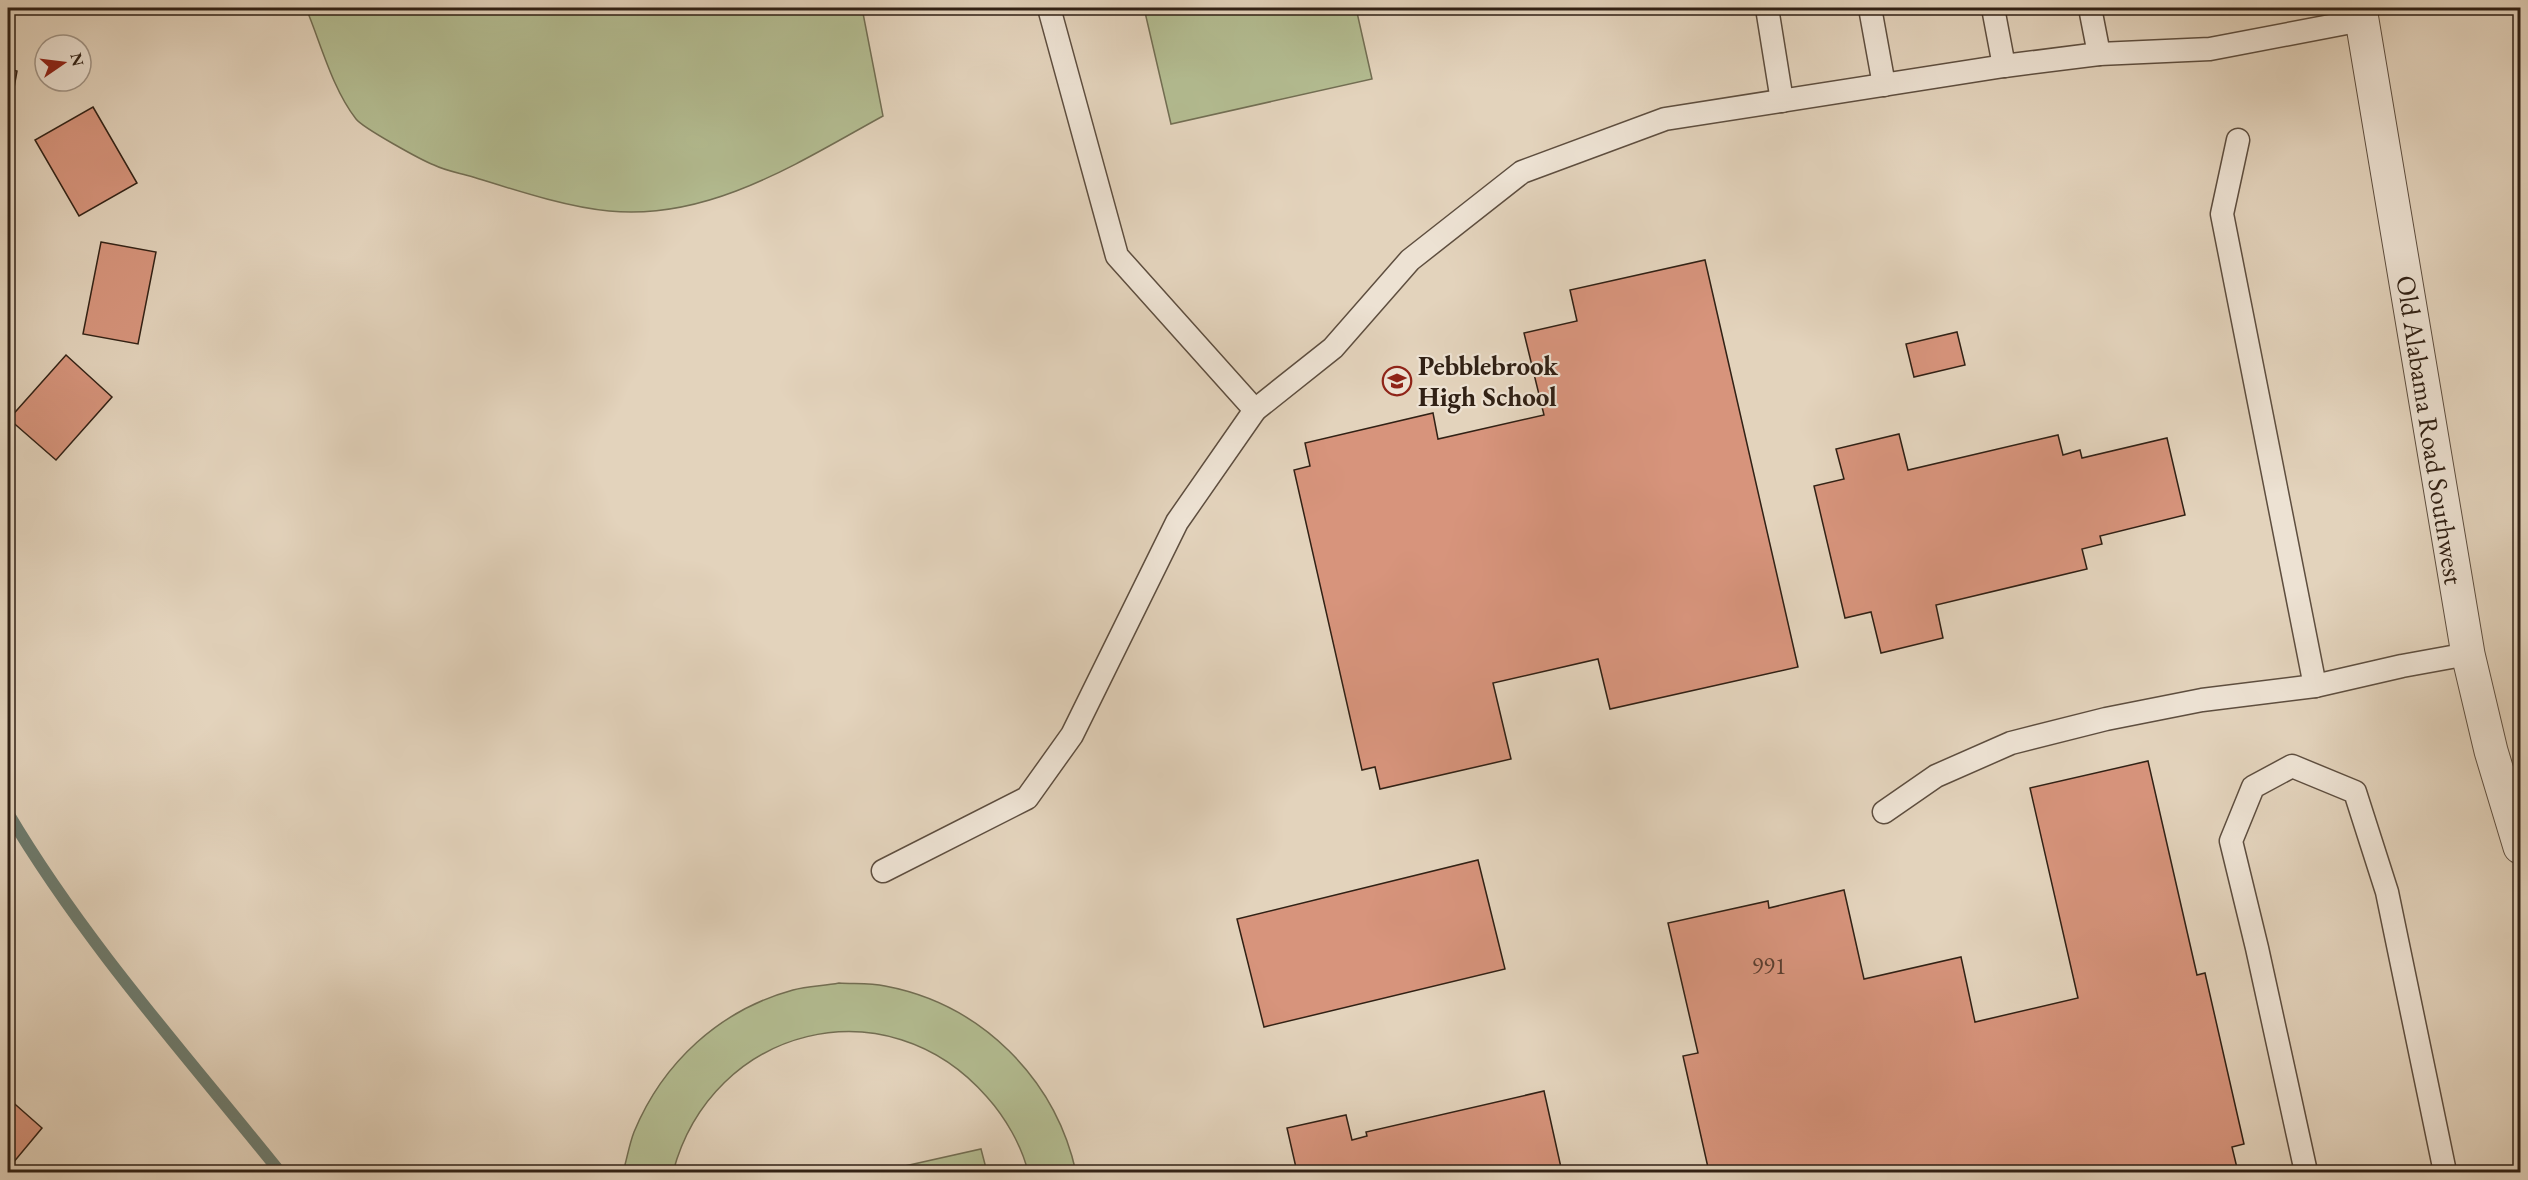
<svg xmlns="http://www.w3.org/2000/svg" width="2528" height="1180" font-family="'EB Garamond',serif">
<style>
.green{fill:#b3bc91;stroke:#726e53;stroke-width:1.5}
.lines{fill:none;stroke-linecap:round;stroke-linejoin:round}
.stream{stroke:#6e7c6f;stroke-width:12}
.building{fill:#d7947c;stroke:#312115;stroke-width:1.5}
.service-casing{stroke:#5e4e3f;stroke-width:25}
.tertiary-casing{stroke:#5e4e3f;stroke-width:35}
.service{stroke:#ede2d3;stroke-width:22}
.tertiary{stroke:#ede2d3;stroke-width:33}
.labels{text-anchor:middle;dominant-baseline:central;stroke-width:4.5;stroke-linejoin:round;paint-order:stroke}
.number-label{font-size:24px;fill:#5a3e2f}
.poi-label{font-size:27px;font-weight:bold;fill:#312115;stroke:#ede2d3;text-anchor:start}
.street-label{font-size:27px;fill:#312115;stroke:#ede2d3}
</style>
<rect width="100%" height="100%" fill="#e3d3bc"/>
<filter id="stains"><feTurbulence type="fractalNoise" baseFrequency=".00333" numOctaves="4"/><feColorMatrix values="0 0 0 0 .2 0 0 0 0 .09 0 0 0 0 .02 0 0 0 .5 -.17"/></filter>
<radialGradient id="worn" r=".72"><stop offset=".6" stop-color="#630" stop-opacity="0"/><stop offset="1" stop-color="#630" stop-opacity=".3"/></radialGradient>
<g class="green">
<path d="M306 8H862L883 116C799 162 710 221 609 211 566 207 515 190 473 177 460 173 446 171 434 165 421 160 363 128 356 119 332 88 321 44 306 8Z"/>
<path d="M1144 8H1356L1372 79 1171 124Z"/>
<path d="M839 983C854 984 870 983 885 986 981 1004 1055 1078 1076 1172H1028C1022 1146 1005 1117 987 1097 887 982 712 1026 673 1172H623C627 1159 629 1145 634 1132 663 1062 720 1010 793 990 808 986 824 986 839 983Z"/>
<path d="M981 1149 987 1172H878Z"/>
</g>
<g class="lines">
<path class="stream" d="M8 813C85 943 186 1055 280 1172"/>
</g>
<g class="building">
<path d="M8 69 17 71 8 121Z"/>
<path d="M93 107 137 183 79 216 35 140Z"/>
<path d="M101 242 156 252 138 344 83 334Z"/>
<path d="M1705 260 1798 667 1610 709 1598 659 1493 683 1511 759 1380 789 1375 767 1362 770 1294 470 1310 466 1305 443 1433 413 1438 439 1544 415 1524 333 1577 321 1570 290Z"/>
<path d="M1957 332 1965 365 1914 377 1906 344Z"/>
<path d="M66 355 112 397 56 460 9 419Z"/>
<path d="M1899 434 1908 470 2058 435 2063 455 2080 450 2082 458 2167 438 2185 515 2100 536 2102 544 2082 549 2087 569 1936 605 1943 638 1881 653 1871 612 1845 618 1814 486 1844 479 1836 449Z"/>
<path d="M2148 761 2197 975 2205 973 2244 1144 2232 1147 2238 1172H1709L1683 1056 1698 1053 1668 923 1768 901 1769 908 1844 890 1864 979 1961 957 1975 1022 2078 998 2030 788Z"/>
<path d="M1478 860 1505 969 1264 1027 1237 919Z"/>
<path d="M1544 1091 1562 1172H1297L1287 1128 1346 1115 1352 1140 1367 1136 1366 1132Z"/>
<path d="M8 1098 42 1128 8 1169Z"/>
</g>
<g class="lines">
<g class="service-casing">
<g id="service">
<path d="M1049 8 1117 256 1255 410"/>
<path d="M1767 8 1782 101"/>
<path d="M1870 8 1884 85"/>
<path d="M1993 8 2004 66"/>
<path d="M2090 8 2099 54"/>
<path d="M2238 140 2222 214 2315 686"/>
<path d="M1884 812 1936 776 2011 743 2106 719 2202 700 2315 686 2402 666 2468 654"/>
<path d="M883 871 1027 798 1072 735 1177 522 1255 410 1333 348 1410 260 1522 172 1665 119 2004 66 2099 54 2210 49 2362 20"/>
<path d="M2306 1172 2257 948 2231 841 2253 787 2292 766 2355 792 2387 892 2445 1172"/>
</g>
</g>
<g class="tertiary-casing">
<path id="tertiary" d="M2360 8 2468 654 2491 751 2520 847"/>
</g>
<use href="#service" class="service"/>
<use href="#tertiary" class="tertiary"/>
</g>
<defs>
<g id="school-ring" transform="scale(1.5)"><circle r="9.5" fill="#ede2d3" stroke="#8f2418" stroke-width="1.5"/><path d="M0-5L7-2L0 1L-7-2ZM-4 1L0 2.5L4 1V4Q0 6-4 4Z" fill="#8f2418"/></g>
</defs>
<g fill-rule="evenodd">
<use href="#school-ring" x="1397" y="381"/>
</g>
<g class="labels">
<g class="number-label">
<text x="1769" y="965">991</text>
</g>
<g class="poi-label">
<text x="1418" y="365">Pebblebrook<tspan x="1418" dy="31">High School</tspan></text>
</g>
<g class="street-label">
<text transform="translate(2430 430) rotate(81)">Old Alabama Road Southwest</text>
</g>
</g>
<rect width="2528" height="1180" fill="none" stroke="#e3d3bc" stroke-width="30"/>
<rect x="9" y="9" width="2510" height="1162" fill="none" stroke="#312115" stroke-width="3"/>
<rect x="15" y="15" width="2498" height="1150" fill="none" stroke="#312115" stroke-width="1.5"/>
<g transform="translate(63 63) rotate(76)"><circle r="28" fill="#ede2d3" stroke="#a29587" stroke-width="1.5"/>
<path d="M0-4.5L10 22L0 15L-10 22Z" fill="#8f2418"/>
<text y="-9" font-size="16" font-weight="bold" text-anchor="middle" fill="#312115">N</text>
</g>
<rect width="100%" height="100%" filter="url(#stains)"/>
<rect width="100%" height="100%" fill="url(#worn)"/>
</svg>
